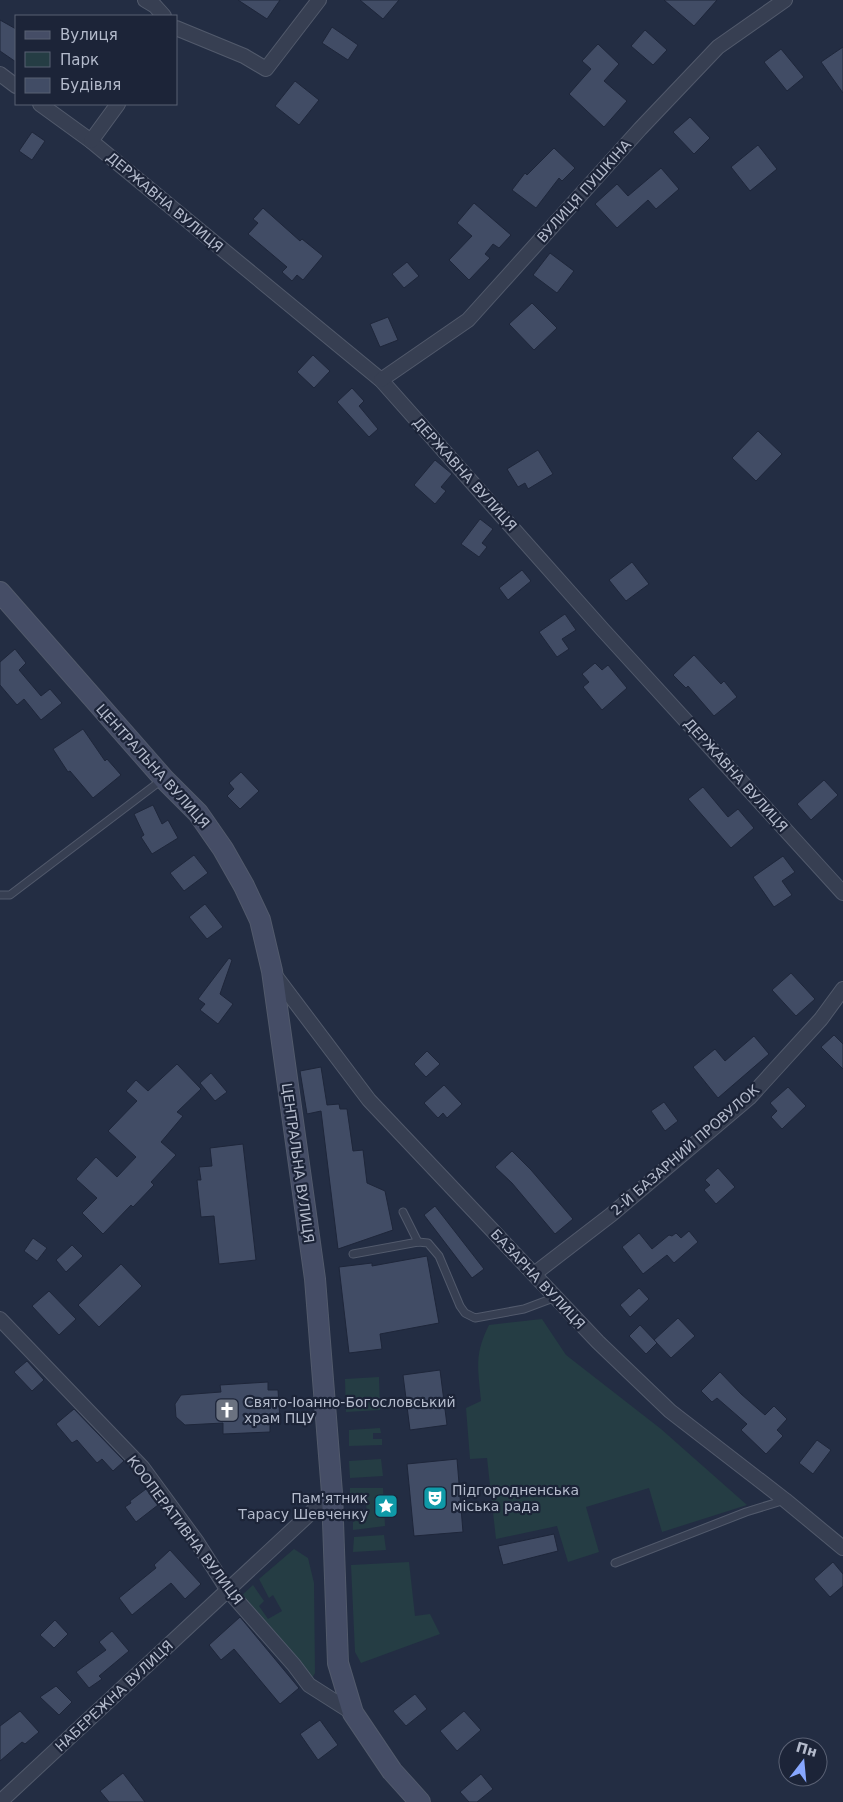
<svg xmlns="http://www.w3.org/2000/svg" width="843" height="1802" font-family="'DejaVu Sans',sans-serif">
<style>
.green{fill:#253d44}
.building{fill:#414c65;stroke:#1e263a}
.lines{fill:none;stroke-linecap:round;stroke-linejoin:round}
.lane-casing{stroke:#525a6c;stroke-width:9}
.street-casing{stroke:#525a6c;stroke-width:16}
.secondary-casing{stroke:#525a6c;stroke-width:22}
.lane{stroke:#373f52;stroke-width:7}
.street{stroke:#373f52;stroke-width:14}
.secondary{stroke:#454d66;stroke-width:20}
.labels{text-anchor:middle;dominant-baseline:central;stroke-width:4.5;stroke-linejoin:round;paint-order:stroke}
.street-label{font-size:14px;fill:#b4bbcc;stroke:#1c2438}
.poi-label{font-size:14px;fill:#b4bbcc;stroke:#1c2438;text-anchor:start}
</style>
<rect width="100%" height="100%" fill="#232d43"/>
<g class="green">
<path d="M542 1319 566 1355 661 1429 747 1505 662 1532 649 1488 586 1507 599 1552 568 1562 557 1526 496 1539 487 1458 470 1459 466 1408 481 1401C478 1368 474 1355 489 1325Z"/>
<path d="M379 1377 380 1410 346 1412 345 1379Z"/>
<path d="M380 1428 381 1433H373V1439H382V1445L349 1446V1430Z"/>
<path d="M381 1459 383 1476 350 1478 349 1461Z"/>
<path d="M350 1488H383L385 1526 353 1530V1522C372 1517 371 1496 350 1497Z"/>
<path d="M384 1535 386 1550 353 1552 354 1537Z"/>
<path d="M294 1549 308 1558 314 1583 315 1673 310 1682 240 1597 253 1585 264 1601 259 1606 268 1619 282 1611 273 1595 269 1598 259 1579Z"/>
<path d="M409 1562 415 1616 430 1614 440 1634 361 1663 355 1652 351 1565Z"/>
</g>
<g class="building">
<path d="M238 0H280L267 19Z"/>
<path d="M360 0H399L383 19Z"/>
<path d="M664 0H717L694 26Z"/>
<path d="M0 20 16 29V62L0 51Z"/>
<path d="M332 27 358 45 348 60 322 43Z"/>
<path d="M645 30 667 50 653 65 631 46Z"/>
<path d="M598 44 619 64 604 81 627 101 604 127 569 94 591 69 582 61Z"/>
<path d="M843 47V93L821 62Z"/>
<path d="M781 49 804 77 787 91 764 62Z"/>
<path d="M295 81 319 100 299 125 275 106Z"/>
<path d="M690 117 710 138 694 154 673 132Z"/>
<path d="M32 132 45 141 32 160 19 151Z"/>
<path d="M758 145 777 169 750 191 731 167Z"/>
<path d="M554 148 575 168 562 181 559 178 536 208 512 190 525 173 527 175Z"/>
<path d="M661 168 679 189 656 209 648 200 617 228 595 204 617 184 628 196Z"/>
<path d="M474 203 511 235 499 248 493 244 485 254 490 258 469 280 449 260 472 236 457 223Z"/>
<path d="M263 208 300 241 302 239 323 256 303 280 297 275 292 281 282 272 287 267 248 234 258 223 253 219Z"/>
<path d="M550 253 574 271 557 293 533 275Z"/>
<path d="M407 262 419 276 404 288 392 274Z"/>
<path d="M532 303 557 328 534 350 509 324Z"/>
<path d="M388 317 398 340 380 347 370 324Z"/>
<path d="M313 355 330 371 314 388 297 372Z"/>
<path d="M352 388 364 401 359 406 378 429 369 437 337 402Z"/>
<path d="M758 431 782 454 756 481 732 458Z"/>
<path d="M538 450 553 474 528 489 525 483 518 487 507 469Z"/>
<path d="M435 460 452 474 441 487 446 491 435 504 414 485Z"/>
<path d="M480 519 493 529 482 543 487 547 479 557 461 544Z"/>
<path d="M632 562 649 584 626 601 609 580Z"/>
<path d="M522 570 531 581 508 600 499 588Z"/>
<path d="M565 614 576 630 562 639 569 649 557 657 539 632Z"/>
<path d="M15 649 26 663 19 670 41 696 50 689 62 703 41 720 24 699 17 705 0 685V662Z"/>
<path d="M694 655 721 684 724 681 737 697 714 716 688 686 686 688 673 675Z"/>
<path d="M595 663 602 670 608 665 627 688 602 710 583 687 589 682 582 674Z"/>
<path d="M83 729 105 761 107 759 121 775 93 798 70 771 68 772 53 749Z"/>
<path d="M241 772 259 791 240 809 227 796 234 789 229 783Z"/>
<path d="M824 780 838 795 811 820 797 804Z"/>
<path d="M703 787 728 817 738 809 754 828 731 848 688 799Z"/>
<path d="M153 805 162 824 168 820 178 838 152 854 141 837 144 835 134 814Z"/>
<path d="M194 855 208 873 184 891 170 873Z"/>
<path d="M783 856 795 872 782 881 792 895 774 907 753 877Z"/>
<path d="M205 904 223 927 207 939 189 917Z"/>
<path d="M229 958 232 960 220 994 233 1004 218 1024 200 1010 205 1004 198 999Z"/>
<path d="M791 973 815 999 796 1016 772 990Z"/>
<path d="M834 1035 843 1044V1069L821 1047Z"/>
<path d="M754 1036 769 1054 718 1098 693 1067 715 1049 725 1061Z"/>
<path d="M427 1051 440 1064 426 1077 414 1064Z"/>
<path d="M177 1064 201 1089 177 1112 183 1116 161 1142 176 1155 151 1182 154 1185 133 1207 131 1205 103 1234 82 1213 97 1198 76 1179 96 1157 117 1177 136 1157 108 1131 137 1101 126 1091 136 1080 148 1091Z"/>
<path d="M321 1067 327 1105 339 1104 340 1109H347L353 1151 363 1150 367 1183 385 1191 393 1230 338 1249 321 1111 307 1114 300 1071Z"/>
<path d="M211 1073 227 1092 215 1101 200 1083Z"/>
<path d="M444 1085 462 1104 447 1118 443 1113 438 1118 424 1103Z"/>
<path d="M788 1087 806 1106 782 1129 771 1117 777 1111 770 1103Z"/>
<path d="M664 1102 678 1121 665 1131 651 1111Z"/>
<path d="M243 1144 256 1260 219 1264 214 1216 201 1217 197 1180H201L199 1167 212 1166 210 1148Z"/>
<path d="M512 1151 531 1170 573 1219 555 1234 512 1183 495 1167Z"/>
<path d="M718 1168 735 1187 716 1204 704 1190 710 1185 705 1180Z"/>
<path d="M435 1206 484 1269 472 1278 424 1215Z"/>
<path d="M689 1231 698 1242 674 1263 667 1255 643 1274 622 1247 639 1233 652 1249 669 1235 672 1236 676 1233 681 1238Z"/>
<path d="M33 1238 47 1248 37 1261 24 1251Z"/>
<path d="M72 1245 83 1256 66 1272 56 1260Z"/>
<path d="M427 1256 439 1323 380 1334 382 1349 349 1353 339 1267 372 1263V1266Z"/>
<path d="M121 1264 142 1286 99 1327 78 1305Z"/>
<path d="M639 1288 649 1299 630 1317 620 1305Z"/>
<path d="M49 1291 76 1319 59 1335 32 1306Z"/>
<path d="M678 1318 695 1336 671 1358 654 1340Z"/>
<path d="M640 1325 657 1343 646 1354 629 1336Z"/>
<path d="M27 1361 44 1380 32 1391 14 1372Z"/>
<path d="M440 1370 447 1425 410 1430 403 1375Z"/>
<path d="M720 1372 741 1394 765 1415 774 1406 787 1419 777 1430 783 1436 766 1454 741 1430 747 1424 717 1398 712 1402 701 1391Z"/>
<path d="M268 1382V1390H278L280 1420 270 1421V1432L223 1434V1423L185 1425 176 1417 175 1404 181 1395 221 1392 220 1385Z"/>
<path d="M74 1409 124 1461 113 1471 102 1459 97 1463 77 1440 72 1443 56 1424Z"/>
<path d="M817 1440 831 1450 813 1474 799 1463Z"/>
<path d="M457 1459 463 1532 414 1536 407 1464Z"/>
<path d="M146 1489 158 1505 136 1522 125 1507 131 1503 130 1501Z"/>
<path d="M554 1534 558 1551 503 1565 498 1546Z"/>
<path d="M170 1550 201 1584 185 1599 171 1583 132 1615 119 1598 156 1568 154 1565Z"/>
<path d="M833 1562 843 1574V1586L830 1597 814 1579Z"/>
<path d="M240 1617 299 1688 280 1704 234 1649 221 1660 209 1645Z"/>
<path d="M55 1620 68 1634 54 1648 40 1635Z"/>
<path d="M112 1631 129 1651 99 1676 102 1679 89 1688 76 1672 106 1650 99 1642Z"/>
<path d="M56 1686 72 1702 59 1715 40 1697Z"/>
<path d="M415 1694 427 1709 406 1726 393 1711Z"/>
<path d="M20 1711 39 1732 25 1744 22 1742 0 1761V1726Z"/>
<path d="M464 1711 481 1730 457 1751 440 1731Z"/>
<path d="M320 1720 338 1745 318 1760 300 1734Z"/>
<path d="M123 1773 145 1802H109L100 1791Z"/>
<path d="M481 1774 493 1789 477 1802H469L460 1792Z"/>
</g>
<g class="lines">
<g class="lane-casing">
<g id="lane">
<path d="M0 895H10L163 779"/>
<path d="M403 1212 418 1242"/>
<path d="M353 1254 418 1242 428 1243 439 1256 460 1306 465 1313 475 1318 524 1309 556 1297"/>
<path d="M615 1563 746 1512 785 1500"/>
</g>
</g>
<g class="street-casing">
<g id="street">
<path d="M145 0 155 6 164 16"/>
<path d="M176 28 244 56 266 69 319 0"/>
<path d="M0 74 16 86"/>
<path d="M40 104 91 141 381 380 603 630 843 893"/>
<path d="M91 141 118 104"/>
<path d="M381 380 468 320 640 129 718 47 785 0"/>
<path d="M274 974 369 1100 598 1342 670 1411 785 1500 843 1548"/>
<path d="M534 1274 612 1214 749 1098 821 1019 843 989"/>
<path d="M0 1319 142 1467 197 1542 227 1589 294 1665 309 1685 353 1713"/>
<path d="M0 1802 332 1493"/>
</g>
</g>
<g class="secondary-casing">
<path id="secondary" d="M0 592 164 779 198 813 223 849 244 886 260 920 272 971 315 1279 332 1493 338 1663 353 1713 392 1771 420 1802"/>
</g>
<use href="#lane" class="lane"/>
<use href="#street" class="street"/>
<use href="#secondary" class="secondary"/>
</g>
<defs>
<g id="church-square" transform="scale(1.25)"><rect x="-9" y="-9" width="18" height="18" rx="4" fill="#6b7280" stroke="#1c2438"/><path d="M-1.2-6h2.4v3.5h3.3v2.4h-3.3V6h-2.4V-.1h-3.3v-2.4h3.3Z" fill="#fff"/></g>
<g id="theatre-square" transform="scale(1.25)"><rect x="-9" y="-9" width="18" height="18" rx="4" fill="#0f9aa8" stroke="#1c2438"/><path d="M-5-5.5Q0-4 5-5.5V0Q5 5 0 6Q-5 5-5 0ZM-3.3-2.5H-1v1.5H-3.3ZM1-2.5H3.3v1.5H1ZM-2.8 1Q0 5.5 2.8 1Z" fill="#fff"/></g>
<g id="sight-square" transform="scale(1.25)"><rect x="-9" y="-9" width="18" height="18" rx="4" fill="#0f9aa8" stroke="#1c2438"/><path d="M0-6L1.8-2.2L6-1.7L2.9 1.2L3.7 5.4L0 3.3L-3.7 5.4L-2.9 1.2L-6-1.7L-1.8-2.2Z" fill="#fff"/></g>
</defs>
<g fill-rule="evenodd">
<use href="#church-square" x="227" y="1410"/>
<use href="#theatre-square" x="435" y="1498"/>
<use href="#sight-square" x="386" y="1506"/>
</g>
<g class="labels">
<g class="street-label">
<text transform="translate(584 191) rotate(-48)">ВУЛИЦЯ ПУШКІНА</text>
<text transform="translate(165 202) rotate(40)">ДЕРЖАВНА ВУЛИЦЯ</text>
<text transform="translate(465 474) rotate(48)">ДЕРЖАВНА ВУЛИЦЯ</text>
<text transform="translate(153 766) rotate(48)">ЦЕНТРАЛЬНА ВУЛИЦЯ</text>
<text transform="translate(736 775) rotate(48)">ДЕРЖАВНА ВУЛИЦЯ</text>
<text transform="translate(685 1150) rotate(-41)">2-Й БАЗАРНИЙ ПРОВУЛОК</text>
<text transform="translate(298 1163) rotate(82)">ЦЕНТРАЛЬНА ВУЛИЦЯ</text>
<text transform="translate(538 1279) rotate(47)">БАЗАРНА ВУЛИЦЯ</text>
<text transform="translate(185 1530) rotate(53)">КООПЕРАТИВНА ВУЛИЦЯ</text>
<text transform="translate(114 1696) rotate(-43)">НАБЕРЕЖНА ВУЛИЦЯ</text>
</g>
<g class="poi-label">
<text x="244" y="1402">Свято-Іоанно-Богословський<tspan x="244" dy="16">храм ПЦУ</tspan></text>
<text x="452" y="1490">Підгородненська<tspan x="452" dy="16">міська рада</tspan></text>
<text x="368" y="1498" text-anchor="end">Пам'ятник<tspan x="368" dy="16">Тарасу Шевченку</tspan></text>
</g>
</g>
<rect x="15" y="15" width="162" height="90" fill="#1c2438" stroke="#596073"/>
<rect x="25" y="31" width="25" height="8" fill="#454d66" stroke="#596073"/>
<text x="60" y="40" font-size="15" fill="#b4bbcc">Вулиця</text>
<rect x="25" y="52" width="25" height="15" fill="#253d44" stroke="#596073"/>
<text x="60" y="65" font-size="15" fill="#b4bbcc">Парк</text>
<rect x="25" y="78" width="25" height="15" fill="#414c65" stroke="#596073"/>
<text x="60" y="90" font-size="15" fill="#b4bbcc">Будівля</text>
<g transform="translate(803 1762) rotate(16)"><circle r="24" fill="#1c2438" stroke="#596073"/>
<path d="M0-4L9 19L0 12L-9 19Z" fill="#87a7ff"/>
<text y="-8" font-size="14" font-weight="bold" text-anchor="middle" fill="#b4bbcc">Пн</text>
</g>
</svg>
